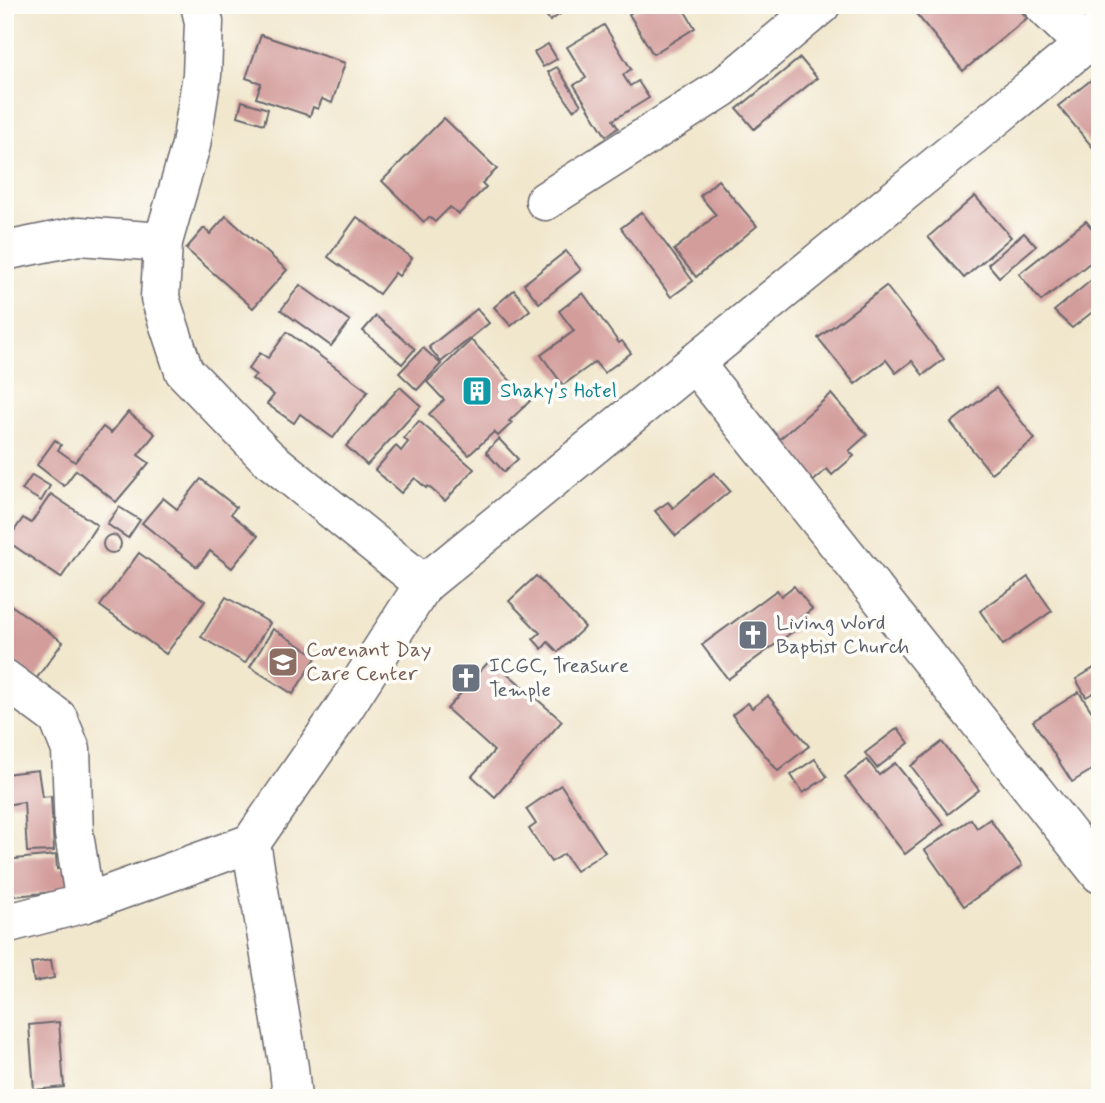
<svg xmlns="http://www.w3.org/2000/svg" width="1105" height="1103" font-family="Mynerve,sans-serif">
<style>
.building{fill:#d39d9b}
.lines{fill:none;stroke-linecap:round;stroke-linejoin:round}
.minor-casing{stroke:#6a676e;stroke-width:41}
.minor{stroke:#fff;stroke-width:38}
.labels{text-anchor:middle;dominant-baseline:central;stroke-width:7;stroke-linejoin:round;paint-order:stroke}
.culture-label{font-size:21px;fill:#0d838f;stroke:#fdfcf7;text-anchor:start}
.worship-label{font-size:21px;fill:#5b616d;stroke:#fdfcf7;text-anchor:start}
.education-label{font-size:21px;fill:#785e54;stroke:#fdfcf7;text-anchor:start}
</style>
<rect width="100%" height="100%" fill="#fdfcf7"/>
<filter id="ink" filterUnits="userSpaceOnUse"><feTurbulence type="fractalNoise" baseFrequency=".0143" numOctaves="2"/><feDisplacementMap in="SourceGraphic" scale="14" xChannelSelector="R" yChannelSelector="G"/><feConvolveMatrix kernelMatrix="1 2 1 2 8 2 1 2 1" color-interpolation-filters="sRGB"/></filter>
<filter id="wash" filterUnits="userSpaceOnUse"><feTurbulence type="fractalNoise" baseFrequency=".00686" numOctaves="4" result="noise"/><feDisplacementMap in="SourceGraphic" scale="28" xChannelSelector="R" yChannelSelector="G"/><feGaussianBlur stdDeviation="1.57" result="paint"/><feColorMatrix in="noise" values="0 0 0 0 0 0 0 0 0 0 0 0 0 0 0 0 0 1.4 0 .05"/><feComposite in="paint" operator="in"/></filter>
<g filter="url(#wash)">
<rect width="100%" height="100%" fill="#f1e7cd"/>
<g id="blocks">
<g class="building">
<path d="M540 5H573L550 21Z"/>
<path d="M644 5H681L695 28 653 54 629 14Z"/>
<path d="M909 5H1016L1027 18 963 71Z"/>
<path d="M604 25 631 69 623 75 630 86 638 81 649 98 613 120 618 128 606 136 574 85 586 78 567 47Z"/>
<path d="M261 35 345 63 332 103 322 99 318 109 313 107 310 116 256 98 261 83 246 78Z"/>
<path d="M548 44 557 59 543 67 534 52Z"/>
<path d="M800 58 817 78 754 129 737 109Z"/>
<path d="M557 67 581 105 573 110 548 72Z"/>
<path d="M1100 73V156L1058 106Z"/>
<path d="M242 101 268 109 264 124 238 116Z"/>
<path d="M444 118 497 169 482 183 486 187 459 214 450 207 435 222 429 217 424 222 382 181Z"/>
<path d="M718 180 757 226 696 277 674 250 716 215 700 196Z"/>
<path d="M975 196 1011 237 964 278 928 237Z"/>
<path d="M642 212 693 281 671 297 621 228Z"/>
<path d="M226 216 287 270 253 308 186 249 204 228 210 234Z"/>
<path d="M357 217 412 258 399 276 395 273 379 294 328 257Z"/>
<path d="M1086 221 1100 238V255L1041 301 1019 274Z"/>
<path d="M1024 233 1036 246 999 277 988 264Z"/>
<path d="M566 251 581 270 539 303 524 284Z"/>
<path d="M1100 273V306L1072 328 1054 311Z"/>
<path d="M300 285 350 321 331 346 281 310Z"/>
<path d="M886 286 944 359 923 375 912 361 896 373 886 360 855 384 818 338Z"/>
<path d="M514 290 530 310 511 326 494 307Z"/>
<path d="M583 293 619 343 622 341 631 353 604 373 595 362 563 385 541 355 574 331 559 311Z"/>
<path d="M477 309 489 323 441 362 429 347Z"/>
<path d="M376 316 415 349 402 364 363 331Z"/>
<path d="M287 332 368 391 333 438 300 414 294 423 267 404 274 395 252 379 256 375 248 369 260 353 268 358Z"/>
<path d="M471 340 530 401 509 421 512 423 498 436 494 432 469 455 429 414 444 400 427 382Z"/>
<path d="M423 348 441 364 417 390 399 373Z"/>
<path d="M400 387 421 406 367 465 346 446Z"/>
<path d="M996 388 1035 439 991 473 951 423Z"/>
<path d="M831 394 867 435 849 451 854 456 832 475 827 469 810 484 775 443Z"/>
<path d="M128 412 155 434 138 455 149 463 116 502 76 470 64 486 37 465 55 440 61 445 58 450 75 462 103 427 111 433Z"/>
<path d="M419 421 474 469 445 501 428 486 426 488 415 478 401 493 375 470 396 446 401 451 408 442 404 438Z"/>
<path d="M499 439 518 459 504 472 486 452Z"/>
<path d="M714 473 730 491 676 536 655 511 668 502 673 508Z"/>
<path d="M32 475 50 486 41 501 22 490Z"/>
<path d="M201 479 236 507 231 514 258 536 232 568 210 551 197 567 142 523 163 498 177 509Z"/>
<path d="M51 494 97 525 61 578 7 541 23 518 31 523Z"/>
<path d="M119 507 140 520 128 538 107 524Z"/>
<circle cx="112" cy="544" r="9"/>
<path d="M139 553 205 601 166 654 100 606Z"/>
<path d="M536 576 585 627 558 652 548 642 542 649 533 639 540 633 509 601Z"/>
<path d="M1028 577 1052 611 1003 645 980 611Z"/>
<path d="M794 586 812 609 799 619 803 624 728 679 702 645 777 590 781 596Z"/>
<path d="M226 597 270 623 245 663 201 637Z"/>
<path d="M5 601 63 642 36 679 9 659 5 664Z"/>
<path d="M273 629 317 656 293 694 250 667Z"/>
<path d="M491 659 562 721 495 797 472 776 494 751 447 709Z"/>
<path d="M1094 668 1100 679V689L1086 697 1076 679Z"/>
<path d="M1079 692 1100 724V765L1072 782 1033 721Z"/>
<path d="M768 696 809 746 778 771 732 715 748 703 752 708Z"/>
<path d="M898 728 909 743 877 768 865 753Z"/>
<path d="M942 742 979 790 948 814 911 766Z"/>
<path d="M815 759 827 777 803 793 791 775Z"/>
<path d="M867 760 879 775 895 763 944 824 905 854 845 777Z"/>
<path d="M38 770 42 797 51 796 54 851 27 852 24 802 5 805V774Z"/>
<path d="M561 785 605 852 576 871 564 854 551 862 529 829 536 824 526 809Z"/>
<path d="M971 819 977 828 990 819 1022 866 964 906 925 850Z"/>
<path d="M56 855 57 869 72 867 74 890 5 897V860Z"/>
<path d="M51 960 54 978 34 982 31 963Z"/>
<path d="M59 1022 64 1087 34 1090 29 1025Z"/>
</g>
</g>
</g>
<g filter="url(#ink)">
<use href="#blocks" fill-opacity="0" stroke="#6a676e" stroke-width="2"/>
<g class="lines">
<g class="minor-casing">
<g id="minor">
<path d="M200 5 204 22 202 75 191 145 163 242 160 298 184 371 267 457 424 584"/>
<path d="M1043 5 1084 45"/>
<path d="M545 201 722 88 821 5"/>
<path d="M5 251 79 236 163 242"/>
<path d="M695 364 1100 874"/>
<path d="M5 679 58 718 71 750 74 834 85 903"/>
<path d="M251 843 289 1068 292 1098"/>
<path d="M5 924 85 903 251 843 341 713 424 584 1084 45 1100 29"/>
</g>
</g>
<use href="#minor" class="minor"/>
</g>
</g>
<defs>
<g id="building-square" transform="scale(1.575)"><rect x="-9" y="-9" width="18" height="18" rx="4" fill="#0f9aa8" stroke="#fdfcf7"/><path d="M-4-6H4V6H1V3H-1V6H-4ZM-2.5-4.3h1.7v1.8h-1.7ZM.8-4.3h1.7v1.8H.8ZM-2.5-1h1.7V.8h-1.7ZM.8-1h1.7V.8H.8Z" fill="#fff"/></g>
<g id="church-square" transform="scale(1.575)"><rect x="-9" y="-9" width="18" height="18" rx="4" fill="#6b7280" stroke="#fdfcf7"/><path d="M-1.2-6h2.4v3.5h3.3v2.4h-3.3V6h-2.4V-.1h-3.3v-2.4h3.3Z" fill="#fff"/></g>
<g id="school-square" transform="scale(1.575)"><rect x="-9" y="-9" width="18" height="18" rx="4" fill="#8d6e63" stroke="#fdfcf7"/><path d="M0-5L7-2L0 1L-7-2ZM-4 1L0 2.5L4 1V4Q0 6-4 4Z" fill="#fff"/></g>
</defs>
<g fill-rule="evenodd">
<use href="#building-square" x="477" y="391"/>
<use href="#church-square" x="753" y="635"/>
<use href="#school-square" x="283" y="662"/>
<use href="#church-square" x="466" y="678"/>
</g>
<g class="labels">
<g class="culture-label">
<text x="500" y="391">Shaky's Hotel</text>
</g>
<g class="worship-label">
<text x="776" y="623">Living Word<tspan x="776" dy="24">Baptist Church</tspan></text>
<text x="489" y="666">ICGC, Treasure<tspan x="489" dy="24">Temple</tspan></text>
</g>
<g class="education-label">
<text x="306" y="650">Covenant Day<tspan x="306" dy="24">Care Center</tspan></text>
</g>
</g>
<rect width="1105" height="1103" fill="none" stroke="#fdfcf7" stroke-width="28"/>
</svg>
